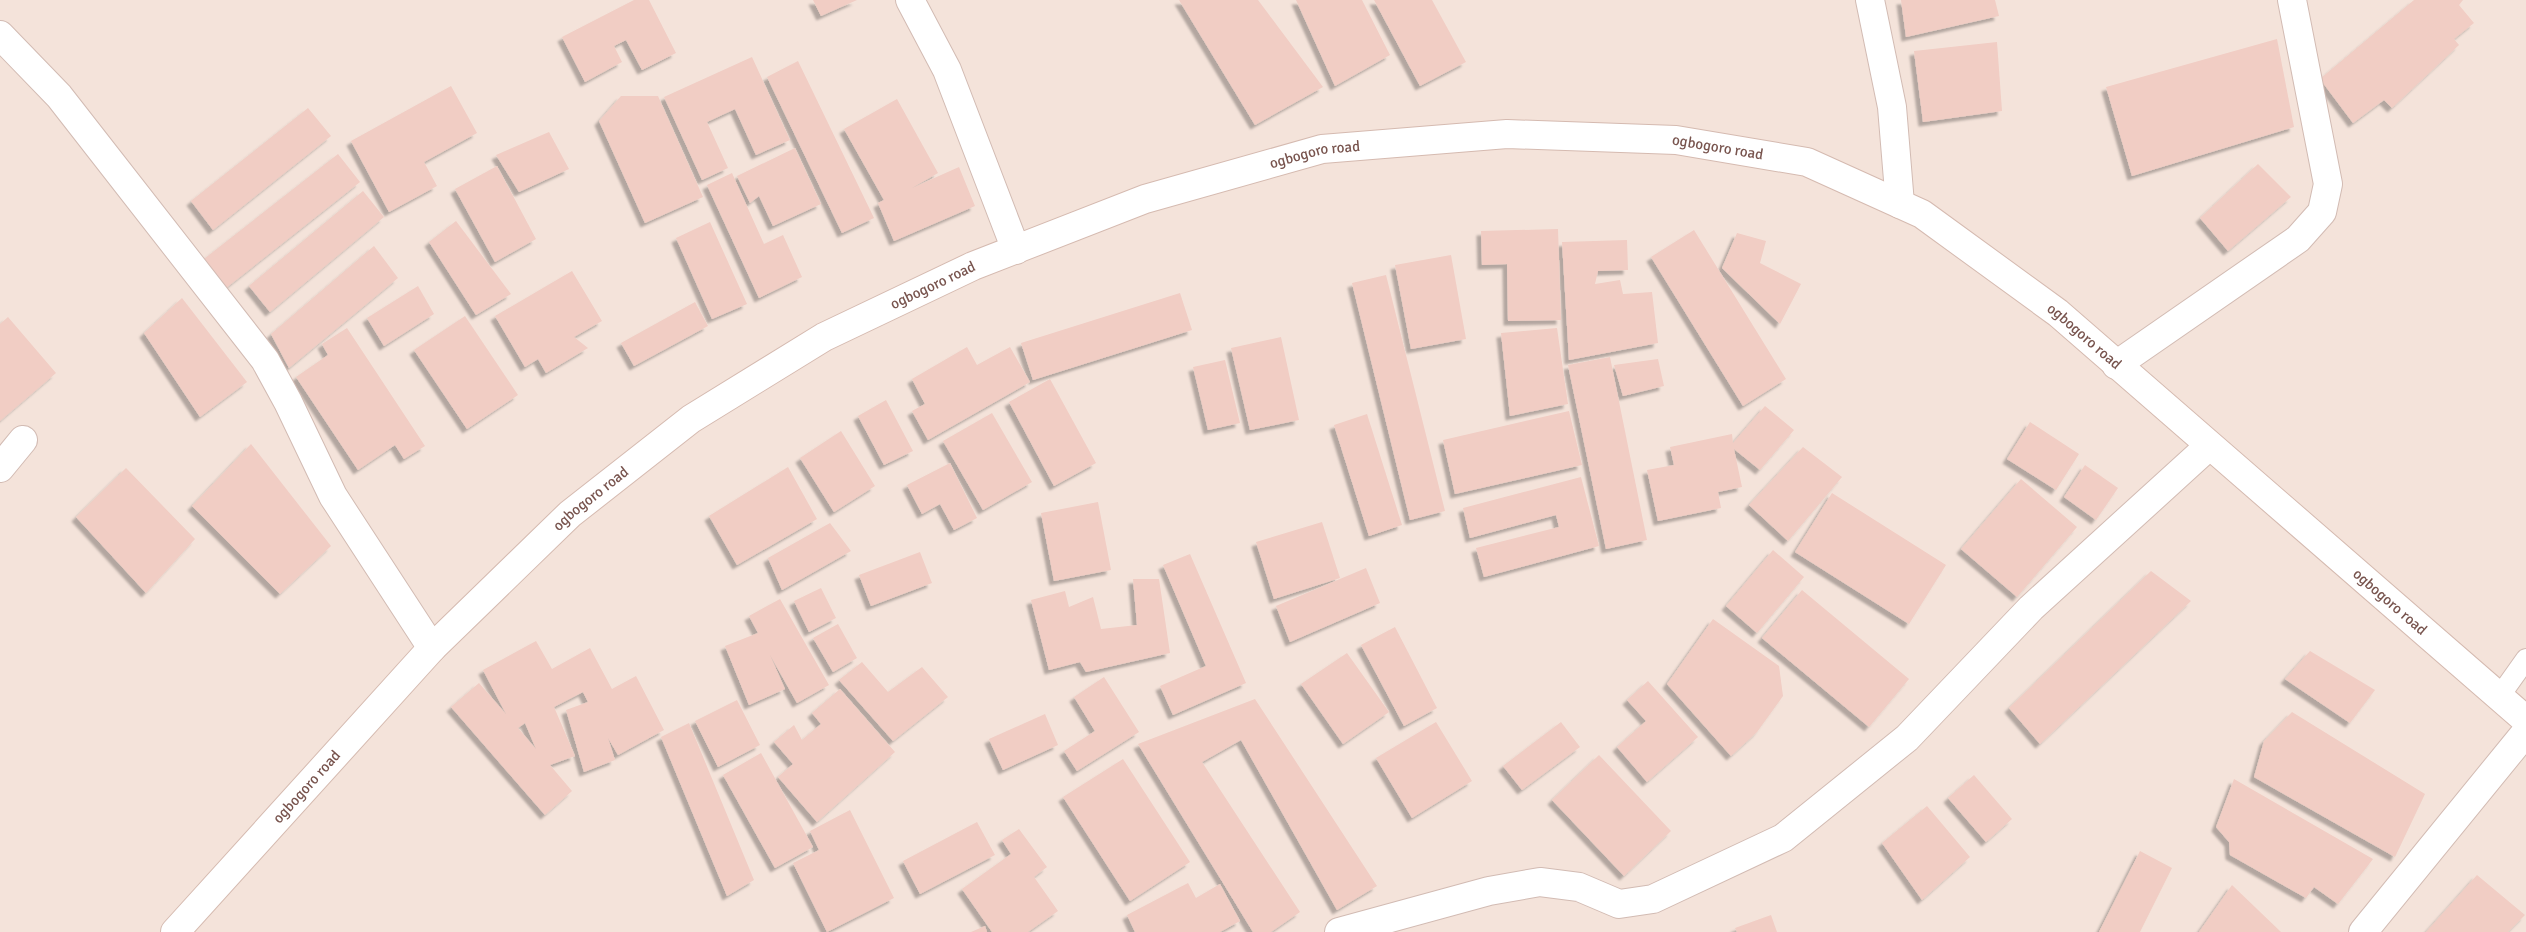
<svg xmlns="http://www.w3.org/2000/svg" width="2526" height="932" font-family="Signika,sans-serif">
<style>
.residential{fill:#f4e3da}
.building{fill:#f1cdc4;fill-rule:evenodd;filter:url(#shadow)}
.lines{fill:none;stroke-linecap:round;stroke-linejoin:round}
.lane-casing{stroke:#d2bbb3;stroke-width:22}
.street-casing{stroke:#d2bbb3;stroke-width:30}
.secondary-casing{stroke:#d5bab0;stroke-width:30}
.lane{stroke:#fff;stroke-width:20}
.street{stroke:#fff;stroke-width:28}
.secondary{stroke:#fff;stroke-width:28}
.labels{text-anchor:middle;dominant-baseline:central;stroke-width:5;stroke-linejoin:round;paint-order:stroke}
.street-label{font-size:15px;fill:#78544e;stroke:#fff7f3}
</style>
<defs>
<filter id="shadow"><feDropShadow dx="-4.5" dy="4.5" stdDeviation="1" flood-color="#0004"/></filter>
</defs>
<rect width="100%" height="100%" fill="#fcf3ec"/>
<rect class="residential" x="0" y="0" width="2526" height="932"/>
<g class="building">
<path d="M634 0H649L676 53 642 70 626 40 614 46 622 62 585 82 562 37Z"/>
<path d="M813 0H857L821 16Z"/>
<path d="M1179 0H1258L1323 87 1255 125Z"/>
<path d="M1296 0H1362L1390 55 1335 86Z"/>
<path d="M1374 0H1432L1466 62 1420 86Z"/>
<path d="M1901 0H1995L1999 16 1906 37Z"/>
<path d="M2414 0H2463L2459 5 2474 23 2454 39 2459 45 2392 108 2384 100 2353 123 2320 79Z"/>
<path d="M2277 39 2294 127 2132 176 2106 87Z"/>
<path d="M1997 42 2002 111 1923 122 1914 51Z"/>
<path d="M752 57 790 140 756 155 735 109 707 122 728 168 702 180 664 97Z"/>
<path d="M798 61 874 218 842 233 767 77Z"/>
<path d="M451 86 477 133 424 162 437 186 389 212 351 141Z"/>
<path d="M621 96H658L703 197 645 223 599 121Z"/>
<path d="M897 99 938 173 912 188 959 167 975 206 894 241 878 203 884 200 844 129Z"/>
<path d="M308 108 331 136 213 230 191 201Z"/>
<path d="M549 132 569 169 519 192 496 155Z"/>
<path d="M795 148 821 204 773 226 759 196 750 203 737 176Z"/>
<path d="M338 154 360 182 226 288 204 259Z"/>
<path d="M2258 164 2291 197 2228 251 2200 218Z"/>
<path d="M497 166 536 239 495 262 455 189Z"/>
<path d="M732 173 764 244 783 235 802 277 759 298 707 185Z"/>
<path d="M363 191 384 217 270 312 249 286Z"/>
<path d="M456 221 511 294 476 315 429 242Z"/>
<path d="M710 222 747 304 712 319 676 238Z"/>
<path d="M1558 229 1561 320 1508 321 1507 264 1482 265 1481 231Z"/>
<path d="M1694 230 1786 379 1743 406 1651 257Z"/>
<path d="M1737 233 1766 241 1760 263 1801 284 1780 324 1722 268Z"/>
<path d="M1627 240 1628 270 1598 271 1595 284 1620 280 1623 294 1652 292 1658 343 1569 360 1562 242Z"/>
<path d="M374 246 398 278 289 368 271 334Z"/>
<path d="M1451 255 1466 339 1411 349 1395 265Z"/>
<path d="M572 271 602 321 574 337 588 348 546 373 538 359 525 367 495 316Z"/>
<path d="M1386 275 1445 511 1410 520 1352 283Z"/>
<path d="M418 286 434 314 384 346 367 318Z"/>
<path d="M1180 293 1192 330 1033 380 1021 343Z"/>
<path d="M182 298 247 382 200 417 144 333Z"/>
<path d="M695 302 708 326 634 366 621 343Z"/>
<path d="M465 316 518 395 467 429 414 350Z"/>
<path d="M8 317 56 373 0 421V324Z"/>
<path d="M347 328 425 446 404 459 395 445 358 470 296 377 328 355 322 344Z"/>
<path d="M1557 328 1568 404 1510 416 1501 333Z"/>
<path d="M1281 337 1299 420 1250 430 1231 348Z"/>
<path d="M967 347 977 365 1010 347 1030 382 928 440 912 411 925 404 912 379Z"/>
<path d="M1610 357 1647 540 1606 549 1568 365Z"/>
<path d="M1658 359 1664 386 1623 396 1614 365Z"/>
<path d="M1225 360 1240 423 1208 430 1193 367Z"/>
<path d="M1050 379 1096 463 1054 486 1009 402Z"/>
<path d="M886 400 913 451 884 465 858 416Z"/>
<path d="M1765 406 1794 430 1760 470 1734 449 1742 487 1718 492 1721 508 1658 521 1647 470 1674 465 1670 447 1732 434 1733 443Z"/>
<path d="M1569 411 1582 465 1455 494 1443 440Z"/>
<path d="M992 413 1032 482 983 510 943 441Z"/>
<path d="M1367 414 1402 525 1369 536 1334 425Z"/>
<path d="M2030 422 2079 454 2056 490 2007 459Z"/>
<path d="M841 431 875 486 834 512 800 458Z"/>
<path d="M251 444 331 546 280 594 192 506Z"/>
<path d="M1803 447 1842 477 1788 541 1749 505Z"/>
<path d="M950 463 977 518 954 530 940 504 922 514 907 485Z"/>
<path d="M2085 465 2118 488 2096 520 2064 497Z"/>
<path d="M788 467 817 519 737 565 709 516Z"/>
<path d="M126 468 195 539 146 593 76 517Z"/>
<path d="M1581 477 1599 546 1484 577 1476 548 1559 527 1556 515 1470 538 1463 508Z"/>
<path d="M2021 479 2077 527 2017 597 1961 549Z"/>
<path d="M1832 493 1946 565 1909 624 1795 552Z"/>
<path d="M1098 502 1111 570 1054 581 1041 513Z"/>
<path d="M1322 522 1340 578 1274 599 1256 542Z"/>
<path d="M830 523 851 551 782 590 768 558Z"/>
<path d="M1773 550 1804 577 1757 633 1726 606Z"/>
<path d="M920 552 932 583 871 606 859 575Z"/>
<path d="M1190 554 1246 683 1173 715 1160 686 1206 666 1163 565Z"/>
<path d="M1366 568 1380 603 1290 642 1276 606Z"/>
<path d="M2151 571 2191 601 2040 744 2009 708Z"/>
<path d="M1133 579H1159L1170 653 1086 672 1080 662 1049 670 1031 600 1065 591 1069 607 1093 597 1101 629 1137 625Z"/>
<path d="M821 588 836 618 809 632 794 601Z"/>
<path d="M1802 590 1909 679 1869 727 1762 638Z"/>
<path d="M780 599 829 685 797 703 770 655 785 689 749 705 725 646 758 633 749 616Z"/>
<path d="M1713 619 1779 666 1783 696 1757 732 1731 756 1667 684Z"/>
<path d="M838 624 857 658 833 672 813 638Z"/>
<path d="M1395 627 1437 708 1404 726 1361 645Z"/>
<path d="M536 641 552 669 590 648 612 689 636 676 664 730 618 755 608 738 615 760 584 772 566 710 588 702 583 692 554 707 575 756 550 765 572 791 545 815 451 707 479 683 506 714 483 670ZM525 723 536 749 518 728Z"/>
<path d="M2310 651 2375 690 2350 723 2285 679Z"/>
<path d="M1347 653 1389 712 1343 744 1301 684Z"/>
<path d="M862 662 888 692 922 667 948 697 893 741 839 680Z"/>
<path d="M1104 677 1139 732 1077 771 1064 751 1095 731 1074 697Z"/>
<path d="M1648 681 1698 737 1647 782 1617 747 1646 721 1627 700Z"/>
<path d="M840 689 895 752 817 822 778 777 793 764 774 742 794 725 802 740 821 724 812 713Z"/>
<path d="M1255 699 1377 886 1337 910 1241 740 1202 762 1300 912 1271 932H1253L1138 744Z"/>
<path d="M737 700 760 745 718 767 695 721Z"/>
<path d="M2292 712 2425 794 2395 857 2254 777 2264 741Z"/>
<path d="M1045 714 1058 745 1003 770 989 739Z"/>
<path d="M1436 722 1472 781 1412 818 1376 758Z"/>
<path d="M1561 722 1580 747 1522 790 1503 766Z"/>
<path d="M689 723 754 880 727 896 661 737Z"/>
<path d="M761 753 813 847 775 868 723 775Z"/>
<path d="M1599 755 1671 831 1624 876 1552 800Z"/>
<path d="M1123 759 1190 862 1130 901 1063 797Z"/>
<path d="M1974 775 2012 819 1986 842 1948 798Z"/>
<path d="M2234 779 2373 859 2338 904 2314 887 2306 898 2230 855 2229 842 2216 827Z"/>
<path d="M1927 806 1970 857 1922 900 1882 843Z"/>
<path d="M850 810 894 898 827 932 793 863 819 850 810 831Z"/>
<path d="M977 822 995 855 920 894 903 861Z"/>
<path d="M1019 829 1047 867 1034 877 1058 911 1028 932H992L962 889 1011 854 1002 840Z"/>
<path d="M2140 851 2172 868 2140 932H2099Z"/>
<path d="M2477 875 2525 915 2508 932H2426Z"/>
<path d="M1188 883 1196 898 1220 884 1240 921 1220 932H1135L1127 915Z"/>
<path d="M2232 885 2281 932H2199Z"/>
<path d="M1771 915 1777 932H1737L1735 928Z"/>
<path d="M985 926 987 932H971Z"/>
</g>
<g class="lines">
<g class="lane-casing">
<path id="lane" d="M2499 697 2526 659"/>
</g>
<g class="street-casing">
<g id="street">
<path d="M910 0 947 70 1016 250"/>
<path d="M1870 0 1892 107 1900 204"/>
<path d="M0 35 59 96 265 360 288 402 333 496 432 648"/>
<path d="M2116 365 2298 239 2322 212 2328 184 2292 0"/>
<path d="M0 468 23 440"/>
<path d="M1339 932 1489 891 1540 882 1579 887 1619 904 1653 899 1783 838 1907 738 2031 608 2209 446"/>
<path d="M2363 932 2526 732"/>
</g>
</g>
<g class="secondary-casing">
<g id="secondary">
<path id="s1" d="M175 932 432 648 570 514 691 419 824 337 973 266 1145 199 1322 149 1507 134 1676 140 1807 162 1922 214 2058 313 2526 720"/>
</g>
</g>
<use href="#lane" class="lane"/>
<use href="#street" class="street"/>
<use href="#secondary" class="secondary"/>
</g>
<g class="labels">
<g class="street-label">
<text stroke="none"><textPath href="#s1" startOffset="1816">ogbogoro road</textPath></text>
<text stroke="none"><textPath href="#s1" startOffset="1411">ogbogoro road</textPath></text>
<text stroke="none"><textPath href="#s1" startOffset="1006">ogbogoro road</textPath></text>
<text stroke="none"><textPath href="#s1" startOffset="2236">ogbogoro road</textPath></text>
<text stroke="none"><textPath href="#s1" startOffset="601">ogbogoro road</textPath></text>
<text stroke="none"><textPath href="#s1" startOffset="2641">ogbogoro road</textPath></text>
<text stroke="none"><textPath href="#s1" startOffset="196">ogbogoro road</textPath></text>
</g>
</g>
</svg>
